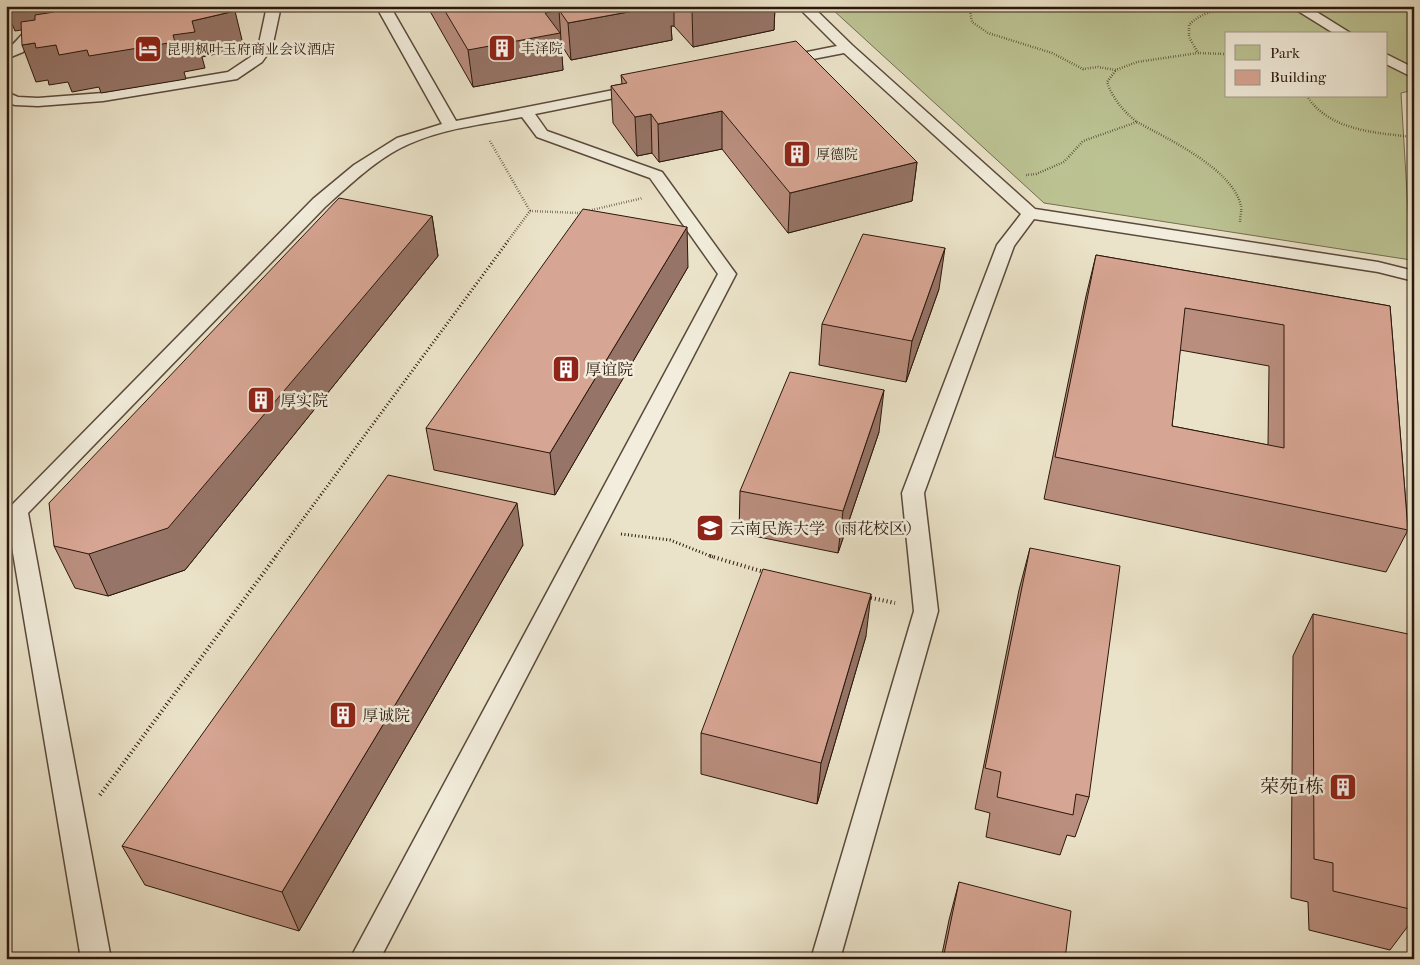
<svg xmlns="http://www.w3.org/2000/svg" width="1420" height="965" font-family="'IM FELL French Canon','Noto Serif SC',serif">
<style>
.green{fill:#bcc393;stroke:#736d50;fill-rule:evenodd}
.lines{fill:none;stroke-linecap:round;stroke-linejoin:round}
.lane-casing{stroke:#5a4a3b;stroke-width:3}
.path-far2{stroke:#2a170c;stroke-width:2.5;stroke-dasharray:0.5 2;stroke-linecap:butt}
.path-far1{stroke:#2a170c;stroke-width:3;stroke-dasharray:1 2.5;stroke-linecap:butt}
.path{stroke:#2a170c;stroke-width:4;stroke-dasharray:1 3;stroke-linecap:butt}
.lane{fill:#f2eddc;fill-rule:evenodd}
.wall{fill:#b98e7e;stroke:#2a170c;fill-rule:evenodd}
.shaded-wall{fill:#967467;stroke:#2a170c}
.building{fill:#d7a593;stroke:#2a170c;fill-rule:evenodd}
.labels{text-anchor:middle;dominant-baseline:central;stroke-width:5;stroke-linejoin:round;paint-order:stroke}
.far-poi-label{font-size:14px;fill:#2a170c;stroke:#f2eddc;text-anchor:start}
.poi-label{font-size:16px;fill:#2a170c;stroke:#f2eddc;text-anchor:start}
.near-poi-label{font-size:19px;fill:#2a170c;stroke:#f2eddc;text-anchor:end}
</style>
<rect width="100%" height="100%" fill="#ebe3c9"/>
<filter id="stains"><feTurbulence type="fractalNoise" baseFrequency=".004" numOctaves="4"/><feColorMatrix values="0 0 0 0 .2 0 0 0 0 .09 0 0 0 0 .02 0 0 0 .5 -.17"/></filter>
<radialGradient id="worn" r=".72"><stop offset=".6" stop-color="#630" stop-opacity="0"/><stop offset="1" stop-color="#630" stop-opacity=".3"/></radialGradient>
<path class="green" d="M847 6H1414V90L1401 93 1411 260 1044 203 832 9ZM1226 34H1386V96H1226Z"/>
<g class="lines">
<g class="lane-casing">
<g id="lane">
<path d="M267 6H281L272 48 262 62 237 79 103 101 38 106 15 105 6 102V92L18 97 38 98 103 93 228 72 252 56 258 48Z"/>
<path d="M376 6H390L456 121 639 85 644 86 646 89 644 92 535 114 547 131 662 172 736 274 380 959H350L718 274 650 178 537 137 522 117C485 124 444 128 409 144 377 158 351 184 325 207L28 513 111 959H81L6 511 313 199 354 165 397 138 442 124Z"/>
<path d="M797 6H812L852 45 1035 209 1378 262 1414 271V281L1378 272 1034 219 1014 246 924 493 938 611 840 959H811L914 611 902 493 997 245 1021 214 844 53 782 65 777 64 775 61 777 58 837 46Z"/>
<path d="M1290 6H1307L1352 34H1335Z"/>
<path d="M33 27 40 31 23 52 6 59V49C17 44 22 30 33 27Z"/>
<path d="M1386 54 1414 68V78L1386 64Z"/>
</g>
</g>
<g class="path-far2">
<path d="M969 6 972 22 988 33 1052 53 1083 69 1098 67 1116 70 1137 62 1198 53"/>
<path d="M997 6 1029 10 1071 6"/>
<path d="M1226 54 1198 53 1189 37V25C1209 4 1245 7 1272 8"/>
<path d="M1307 96C1329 131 1377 133 1414 137"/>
<path d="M1137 122C1168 139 1233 169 1241 206 1242 211 1240 217 1240 222"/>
<path d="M490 141 530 211 507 242"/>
<path d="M1026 175 1036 174 1064 162 1083 141 1137 122C1123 111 1113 99 1107 82L1116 70"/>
<path d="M530 211 579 213 643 198"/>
</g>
<g class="path-far1">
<path d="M621 534 670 540 713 557"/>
<path d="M275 557 508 241"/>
</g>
<g class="path">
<path d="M710 556 764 572"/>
<path d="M867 597 895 603"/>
<path d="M100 795 276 556"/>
</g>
<use href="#lane" class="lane"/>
</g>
<g class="wall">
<path d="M427 6H775L774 30 693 47 674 26H671L672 40 571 60 562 46 561 47 563 70 473 87Z"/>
<path d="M621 75 917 162 912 201 788 233 722 149 659 162 652 153 637 156 613 123 611 86 622 84Z"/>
<path d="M432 216 438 256 185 570 108 596 75 588 54 546Z"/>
<path d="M1096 255 1390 306 1408 530 1386 572 1044 499 1086 296ZM1180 350 1269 366 1268 445 1172 426Z"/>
<path d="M688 267 555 495 434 470 426 428Z"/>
<path d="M939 289 906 382 819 365 822 324Z"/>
<path d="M879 432 838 553 739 533 740 491Z"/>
<path d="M523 545 299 931 145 885 122 846Z"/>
<path d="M1030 548 1089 797 1075 837 1067 835 1060 855 986 837 990 813 975 809 1019 590Z"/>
<path d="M1313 614 1414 648V918L1390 950 1309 930 1308 902 1291 898 1293 656Z"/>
<path d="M866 636 817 804 701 774V733Z"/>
<path d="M959 882 1065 959H941L949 920Z"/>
</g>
<g class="shaded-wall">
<path d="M6 6H57L63 23 15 31 6 9Z"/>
<path d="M661 6H674V26H671L672 40 571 60 568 23Z"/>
<path d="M714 6H775L774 30 693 47 692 11Z"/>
<path d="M559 10 563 70 473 87 468 50 545 13Z"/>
<path d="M235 11 244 48 202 57 205 68 184 72 186 79 101 93 99 87 72 92 68 82 49 85 48 80 36 82 22 45 35 43 56 45 173 35 192 21Z"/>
<path d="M722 111V149L659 162 658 124Z"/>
<path d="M651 114 652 153 637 156 635 117Z"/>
<path d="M917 162 912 201 788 233 790 193Z"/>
<path d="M432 216 438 256 185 570 108 596 89 554Z"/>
<path d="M687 227 688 267 555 495 550 453Z"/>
<path d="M945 248 939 289 906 382 912 341Z"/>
<path d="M884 390 879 432 838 553 843 511Z"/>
<path d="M517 503 523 545 299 931 282 892Z"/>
<path d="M871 594 866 636 817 804 821 763Z"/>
</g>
<g class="building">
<path d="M53 6H233L235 11 192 21 195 32 173 35 175 42 89 56 87 50 59 55 56 45 36 48 35 43 22 45 21 22 35 20V15L54 12Z"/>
<path d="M442 6H661L568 23 559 10 545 13 560 33 468 50Z"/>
<path d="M688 6H714L692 11Z"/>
<path d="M796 41 917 162 790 193 722 111 658 124 651 114 635 117 611 86 627 83 621 75Z"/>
<path d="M339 198 432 216 168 528 89 554 54 546 49 503Z"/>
<path d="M583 209 687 227 550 453 426 428Z"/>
<path d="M863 234 945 248 912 341 822 324Z"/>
<path d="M1096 255 1390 306 1408 530 1055 457ZM1185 308 1284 325V448L1172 426Z"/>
<path d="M790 372 884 390 843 511 740 491Z"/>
<path d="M388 475 517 503 282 892 122 846Z"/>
<path d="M1030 548 1120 566 1089 797 1076 794 1073 815 997 797 1001 772 985 768Z"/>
<path d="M763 569 871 594 821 763 701 733Z"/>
<path d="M1313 614 1413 635 1414 648V910L1333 891V863L1314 859Z"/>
<path d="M959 882 1071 911 1065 959H943Z"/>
</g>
<defs>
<g id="building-square" transform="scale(1.4375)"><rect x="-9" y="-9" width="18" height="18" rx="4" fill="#8f2418" stroke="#f2eddc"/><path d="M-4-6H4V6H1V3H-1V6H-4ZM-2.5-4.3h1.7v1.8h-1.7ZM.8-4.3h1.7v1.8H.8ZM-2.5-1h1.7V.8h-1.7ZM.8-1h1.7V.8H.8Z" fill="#fff"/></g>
<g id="hotel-square" transform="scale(1.4375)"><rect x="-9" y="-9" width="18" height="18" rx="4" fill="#8f2418" stroke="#f2eddc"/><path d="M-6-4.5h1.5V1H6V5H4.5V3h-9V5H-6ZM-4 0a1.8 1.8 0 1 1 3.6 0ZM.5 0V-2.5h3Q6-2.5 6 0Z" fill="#fff"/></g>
<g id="university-square" transform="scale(1.4375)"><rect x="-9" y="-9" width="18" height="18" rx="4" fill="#8f2418" stroke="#f2eddc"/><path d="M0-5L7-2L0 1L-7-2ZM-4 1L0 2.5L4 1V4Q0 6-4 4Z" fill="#fff"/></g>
</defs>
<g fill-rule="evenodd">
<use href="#building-square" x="502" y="48"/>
<use href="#hotel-square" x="148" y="49"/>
<use href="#building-square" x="797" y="154"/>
<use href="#building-square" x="566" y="369"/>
<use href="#building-square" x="261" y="400"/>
<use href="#university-square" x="710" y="528"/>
<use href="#building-square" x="343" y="715"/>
<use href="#building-square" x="1343" y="787"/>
</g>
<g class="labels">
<g class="far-poi-label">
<text x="521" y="48">丰泽院</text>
<text x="167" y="49">昆明枫叶玉府商业会议酒店</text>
<text x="816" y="154">厚德院</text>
</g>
<g class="poi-label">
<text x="585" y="369">厚谊院</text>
<text x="280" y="400">厚实院</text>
<text x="729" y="528">云南民族大学（雨花校区）</text>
<text x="362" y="715">厚诚院</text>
</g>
<g class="near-poi-label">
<text x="1324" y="787">荣苑1栋</text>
</g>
</g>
<rect width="1420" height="965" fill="none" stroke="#ebe3c9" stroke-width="25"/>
<rect x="8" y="8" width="1405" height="950" fill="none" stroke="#2a170c" stroke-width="2.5"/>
<rect x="12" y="12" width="1395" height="940" fill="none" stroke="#2a170c"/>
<rect x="1225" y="32" width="162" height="65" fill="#f2eddc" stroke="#a29789"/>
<rect x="1235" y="45" width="25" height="15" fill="#bcc393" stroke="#a29789"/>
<text x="1270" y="58" font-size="15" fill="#2a170c">Park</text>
<rect x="1235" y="70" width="25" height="15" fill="#d7a593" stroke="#a29789"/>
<text x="1270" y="82" font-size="15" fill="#2a170c">Building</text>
<rect width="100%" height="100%" filter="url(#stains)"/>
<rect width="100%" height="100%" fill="url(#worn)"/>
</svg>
